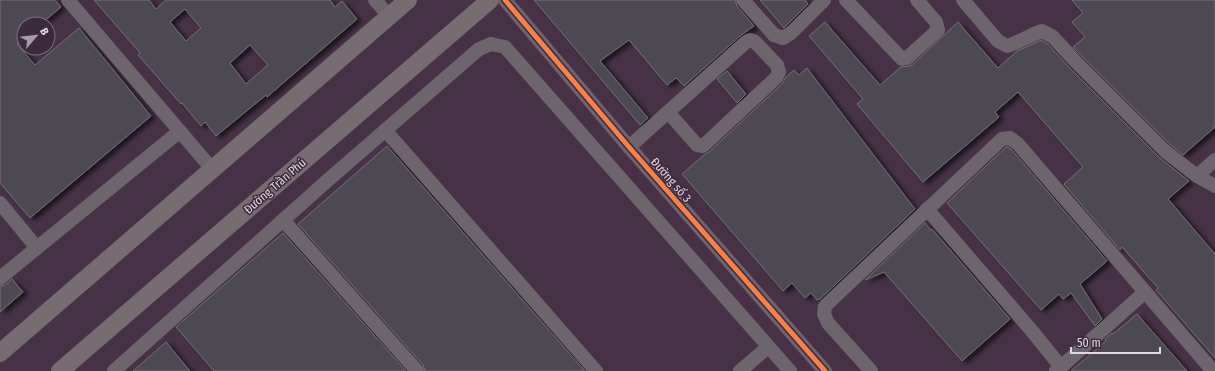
<svg xmlns="http://www.w3.org/2000/svg" width="1215" height="371" font-family="'Fira Sans Condensed',sans-serif">
<style>
.built{fill:#473147;fill-rule:evenodd}
.building{fill:#4e4852;stroke:#766e79;fill-rule:evenodd;filter:url(#shadow)}
.lines{fill:none;stroke-linecap:round;stroke-linejoin:round}
.minor{stroke:#6e646d;stroke-width:14}
.major{stroke:#786c73;stroke-width:18}
.cycleway-casing{stroke:#3d2a3d;stroke-width:8}
.cycleway{stroke:#f48246;stroke-width:5}
.labels{text-anchor:middle;dominant-baseline:central;stroke-width:3;stroke-linejoin:round;paint-order:stroke}
.street-label{font-size:12px;fill:#e4d7e3;stroke:#3d2a3d}
</style>
<defs>
<filter id="shadow"><feDropShadow dx="4.5" dy="2.5" stdDeviation="2" flood-color="#0009"/></filter>
</defs>
<rect width="100%" height="100%" fill="#392e39"/>
<path class="built" d="M0 0H1215V371H0ZM24 24H48V48H24Z"/>
<g class="building">
<path d="M0 0H55L61 7 41 24H24V38L17 44 35 65 79 28 151 116 30 218 0 183Z"/>
<path d="M94 0H149L156 9 166 0H330L335 7 342 1 357 19 267 97 266 95 216 136 205 122 201 126 182 103 181 104 138 55 140 53ZM185 9 201 28 186 41 170 22ZM250 45 268 65 246 84 230 63Z"/>
<path d="M534 0H735L737 6 754 26 740 36 684 86 676 78 667 85 629 40 600 61 648 118 640 125Z"/>
<path d="M760 0H805L808 4 784 28Z"/>
<path d="M1072 0H1215V127L1183 155 1172 146 1073 47 1085 37 1072 22 1083 13Z"/>
<path d="M825 22 880 85 901 67 909 66 913 64 958 22 998 68 1017 51 1041 40 1048 44 1069 67 1160 158 1189 181 1168 199 1215 254V358L1156 290 1158 288 1122 247 1120 250 1064 184 1083 167 1018 92 995 112 999 117 923 182 857 104 863 99 809 36Z"/>
<path d="M807 68 915 209 820 299 817 300 811 293 805 298 792 283 783 291 682 174 705 154 709 152 782 84 786 77 794 70 799 75Z"/>
<path d="M727 71 746 94 737 103 717 79Z"/>
<path d="M387 146 585 371H425L423 365 298 224Z"/>
<path d="M1006 147H1008L1012 150 1107 261 1080 284 1102 319 1095 326 1071 293 1063 299 1059 294 1041 310 947 203Z"/>
<path d="M925 223 931 230 932 229 1010 319 962 361 884 272 865 280Z"/>
<path d="M283 233 406 371H214L176 327Z"/>
<path d="M12 279 23 292 0 312V286L5 285Z"/>
<path d="M1137 314 1187 371H1071L1106 341 1105 339 1112 333 1113 334Z"/>
<path d="M166 342 190 371H133Z"/>
</g>
<g class="lines">
<g class="minor">
<path d="M68 0 212 169"/>
<path d="M375 0 389 16"/>
<path d="M505 0 629 147 825 371"/>
<path d="M743 0 774 35 783 38 791 33 824 0"/>
<path d="M846 0 902 59 907 58 938 30 936 22 917 0"/>
<path d="M963 0 998 41 1007 46C1020 42 1030 35 1042 31L1053 37 1075 61 1166 152 1197 176 1215 160"/>
<path d="M385 130 596 371"/>
<path d="M629 147 746 42 750 40 754 41 777 65 779 72 776 78 703 146 697 145 668 112"/>
<path d="M1197 176 1215 186"/>
<path d="M0 203 37 248"/>
<path d="M927 209 1032 331 1061 367 1056 371"/>
<path d="M283 220 417 371"/>
<path d="M0 278 180 131"/>
<path d="M1061 367 1145 292"/>
<path d="M114 371 328 180 479 49 491 44 505 47 790 371"/>
<path d="M740 371 768 347"/>
<path d="M871 371 828 323 824 314 825 306 1002 139 1010 138 1018 144 1213 371"/>
</g>
<g class="major">
<path d="M0 353 408 0"/>
<path d="M60 371 490 0"/>
</g>
<g class="cycleway-casing">
<path id="cycleway" d="M505 0 629 147 825 371"/>
</g>
<use href="#cycleway" class="cycleway"/>
</g>
<g class="labels">
<g class="street-label">
<text transform="translate(671 180) rotate(49)">Đường số 3</text>
<text transform="translate(275 186) rotate(-41)">Đường Trần Phú</text>
</g>
</g>
<g transform="translate(36 36) rotate(62)"><circle r="19" fill="#3d2a3d" stroke="#806f7f"/>
<path d="M0-3L7 15L0 10L-7 15Z" fill="#a89ca8"/>
<text y="-6" font-size="11" font-weight="bold" text-anchor="middle" fill="#e4d7e3">B</text>
</g>
<path d="M1071 347v6h89v-6" fill="none" stroke="#e4d7e3" stroke-width="2"/>
<text x="1077" y="347" font-size="12" fill="#e4d7e3" stroke="#3d2a3d" stroke-width="3" paint-order="stroke">50 m</text>
</svg>
